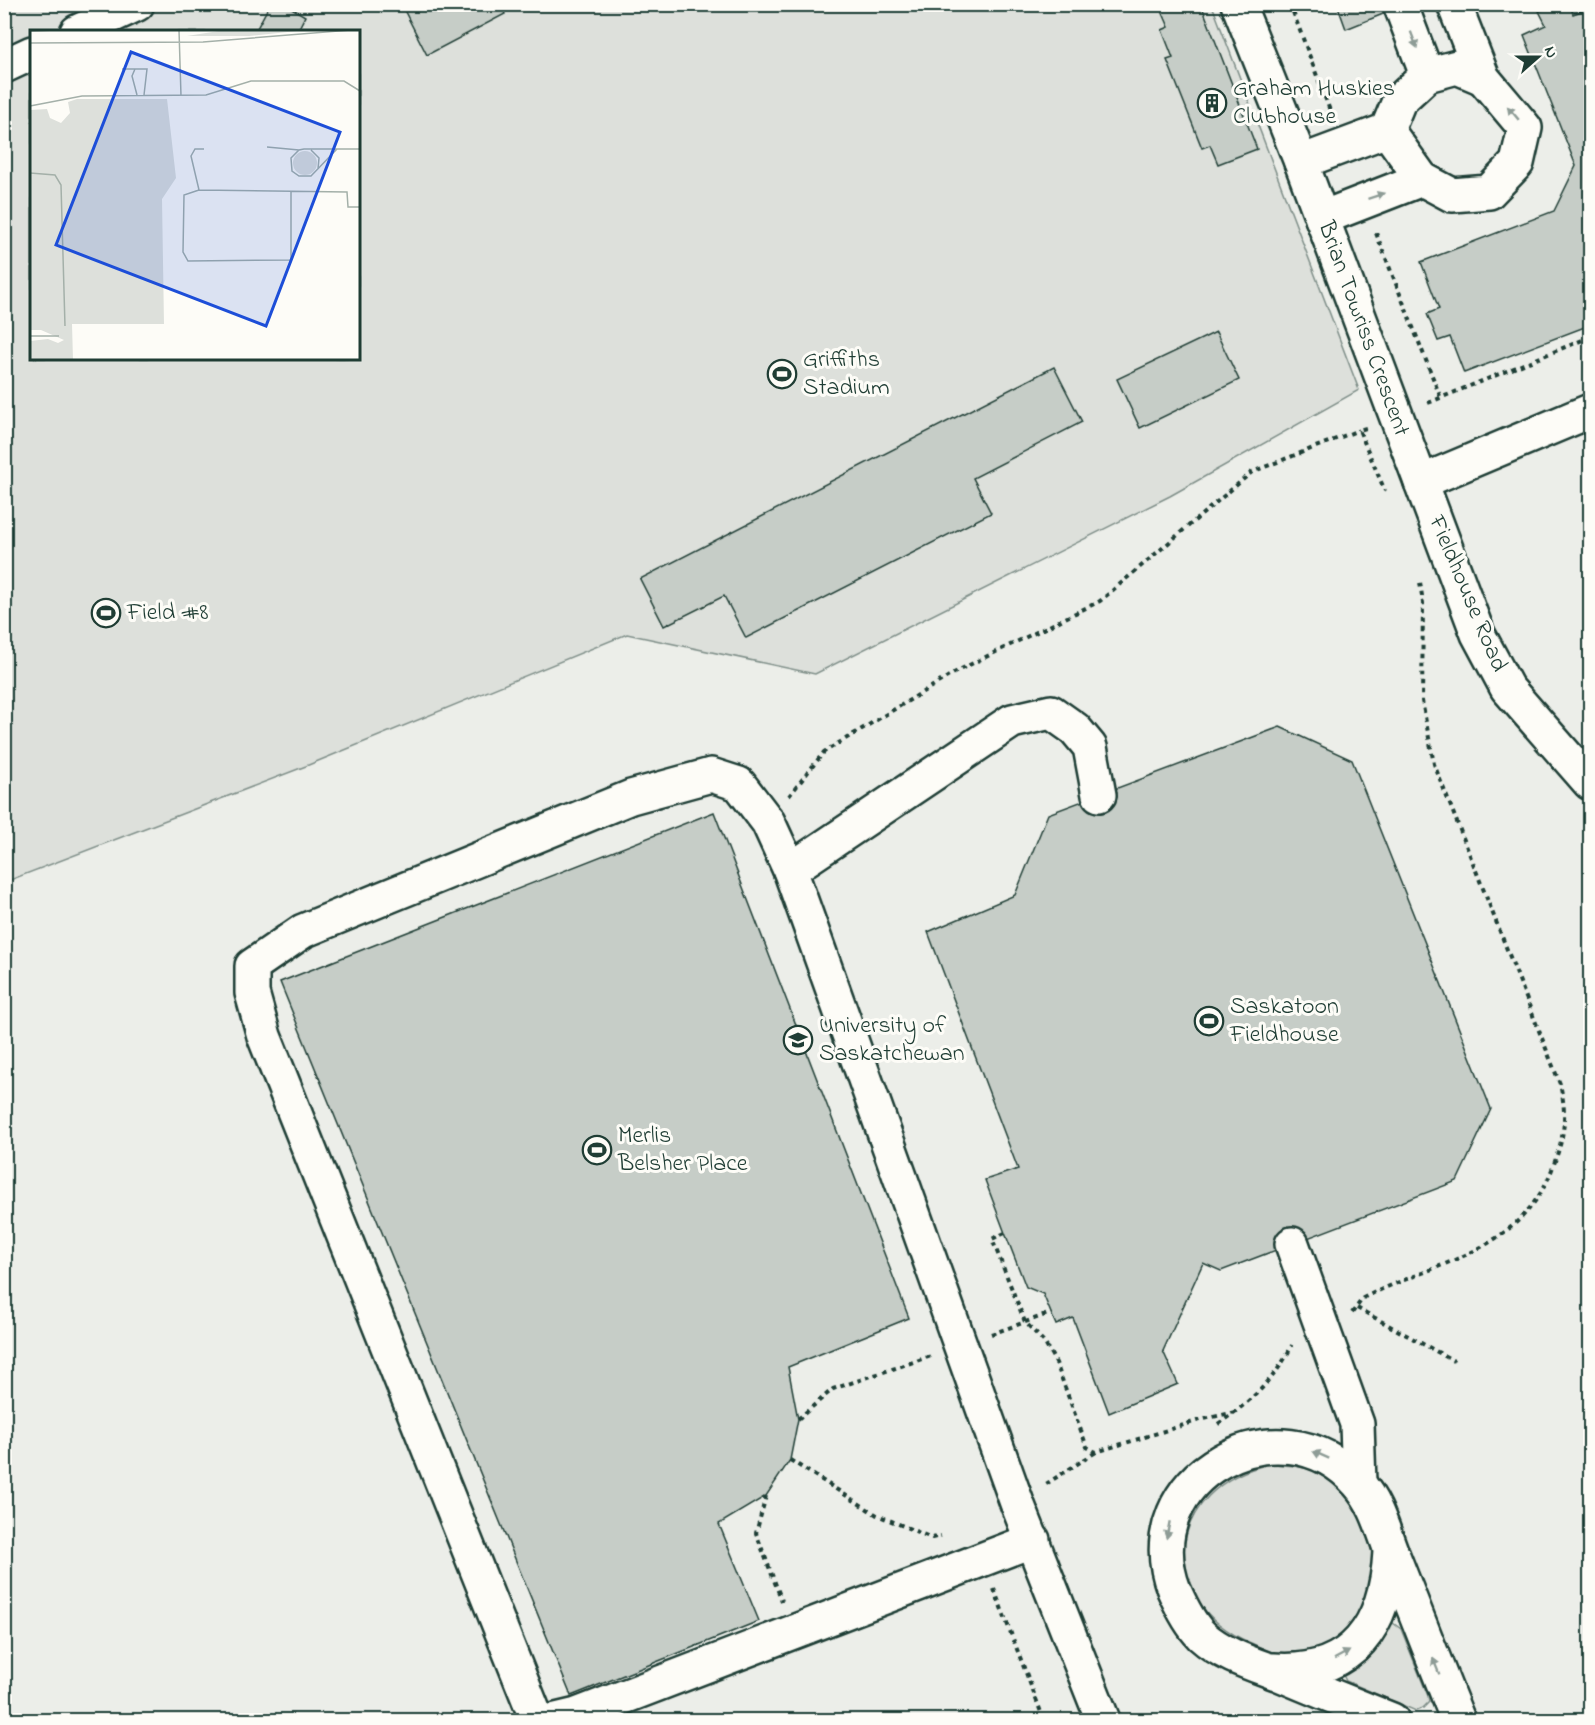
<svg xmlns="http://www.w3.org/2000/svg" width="1595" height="1725" font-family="'Indie Flower',sans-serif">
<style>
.built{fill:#eceee9;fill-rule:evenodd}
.green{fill:#dde0db;stroke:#7e8e88;stroke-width:1.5;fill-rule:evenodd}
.building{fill:#c6cdc7;stroke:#1f3d34;stroke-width:1.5}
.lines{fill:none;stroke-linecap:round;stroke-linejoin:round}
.minor-casing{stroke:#1f3d34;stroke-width:38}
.path{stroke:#1f3d34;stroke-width:4;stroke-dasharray:4.5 4.5;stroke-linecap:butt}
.minor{stroke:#fdfcf7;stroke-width:33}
.oneway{fill:#8e9c96}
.labels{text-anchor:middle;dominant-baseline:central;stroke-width:6;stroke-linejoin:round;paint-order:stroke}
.poi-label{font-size:24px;fill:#1f3d34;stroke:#fdfcf7;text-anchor:start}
.street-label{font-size:24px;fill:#1f3d34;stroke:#fdfcf7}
.inset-road{fill:none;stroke:#a4b0a9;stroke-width:1.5}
.view{fill:#1d4ed8;fill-opacity:0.15;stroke:#1d4ed8;stroke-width:3}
.inset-edge{fill:none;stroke:#1f3d34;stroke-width:3}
</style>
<rect width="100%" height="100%" fill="#fdfcf7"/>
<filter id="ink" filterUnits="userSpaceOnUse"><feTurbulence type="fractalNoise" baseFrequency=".0167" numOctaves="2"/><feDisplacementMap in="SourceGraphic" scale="12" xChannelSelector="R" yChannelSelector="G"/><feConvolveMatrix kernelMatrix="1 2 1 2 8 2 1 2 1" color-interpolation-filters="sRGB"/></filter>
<g filter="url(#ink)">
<path class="built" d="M5 5H1590V1720H5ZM32 32H358V358H32Z"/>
<g class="green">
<path d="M5 5H1212L1359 390 1170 496 815 674 627 634 306 766 5 882ZM32 32H358V358H32Z"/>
<path d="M1270 1464C1288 1465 1307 1466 1323 1475 1397 1516 1388 1651 1294 1656 1279 1657 1264 1649 1251 1643 1153 1601 1165 1487 1270 1464Z"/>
<path d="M1393 1623 1401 1629 1428 1696 1429 1702 1423 1708 1416 1711 1346 1681 1342 1673Z"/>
</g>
<g class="building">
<path d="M270 4H285L305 16 297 32H255Z"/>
<path d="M401 4H500L505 14 427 55Z"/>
<path d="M1159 4H1201L1257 149 1218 164 1210 145 1202 148 1167 60 1173 58 1162 30 1169 27Z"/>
<path d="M1337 4H1385L1388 12 1346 29Z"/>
<path d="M1559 4H1570L1573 14 1590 8V325L1464 373 1450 337 1438 341 1427 314 1439 309 1421 262 1554 211 1576 166 1524 35 1546 25 1539 11Z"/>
<path d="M1216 332 1239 380 1140 428 1117 379Z"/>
<path d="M1054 367 1082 422 973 478 991 513 746 638 724 596 664 626 640 579Z"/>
<path d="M1280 727 1352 760 1491 1109 1457 1181 1221 1271 1203 1263 1163 1351 1178 1384 1109 1413 1073 1318 1056 1325 1043 1294 1026 1287 1005 1233 985 1180 1018 1169 928 932 1015 895 1048 814Z"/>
<path d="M714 812 909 1318 788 1367 798 1419 790 1460 766 1496 719 1524 759 1621 571 1696 280 982Z"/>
</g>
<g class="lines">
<g class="minor-casing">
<g id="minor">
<path d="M1238 4 1301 162 1478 634 1507 688 1590 783"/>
<path d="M1400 4 1427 75"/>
<path d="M77 32 137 4"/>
<path d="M4 66 32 53"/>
<path d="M1387 130 1422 179"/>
<path d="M1301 162 1387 130 1399 101 1427 75 1457 67 1483 78"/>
<path d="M1322 218 1422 179 1452 195 1489 192 1517 163 1525 128 1483 78 1454 4"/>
<path d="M1421 482 1590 411"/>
<path d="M1099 795 1090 747 1075 729 1051 712 1012 721 790 870 1017 1503 1103 1720"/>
<path d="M1292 1244 1357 1424 1359 1483"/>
<path d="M1273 1670C1354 1676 1386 1624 1390 1552"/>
<path d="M537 1720 264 1036 252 993V966L303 931 631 797 711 775 739 784 768 822 790 870"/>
<path d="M556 1720 577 1715 1033 1540"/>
<path d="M1392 1720C1354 1705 1317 1690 1279 1674 1253 1664 1223 1655 1202 1636 1190 1624 1181 1606 1174 1590 1131 1477 1281 1395 1358 1483 1377 1504 1383 1531 1393 1556 1415 1611 1436 1666 1458 1720"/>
</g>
</g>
<g class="path">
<path d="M1290 4 1332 116"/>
<path d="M1376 233 1440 396"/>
<path d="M1428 403 1590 337"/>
<path d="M1366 428 1359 430 1385 491"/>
<path d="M789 796 824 752 959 670 1100 601 1252 472 1359 430"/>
<path d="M1005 1233 992 1239 1025 1322 1044 1342 1056 1363 1087 1447 1096 1452 1200 1420 1235 1412"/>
<path d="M1357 1308 1454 1361"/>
<path d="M1352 1313 1363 1298C1437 1261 1523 1253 1554 1164 1565 1133 1567 1116 1560 1084L1434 764 1422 701 1423 603 1420 582"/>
<path d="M991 1334 1051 1313"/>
<path d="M798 1419 833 1389 931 1356"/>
<path d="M1218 1424C1249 1403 1276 1379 1292 1345"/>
<path d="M790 1460 877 1515 932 1538 941 1536"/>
<path d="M1046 1484 1096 1452"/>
<path d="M766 1496 756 1533 782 1601"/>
<path d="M994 1589 1044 1720"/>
</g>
<use href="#minor" class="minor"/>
</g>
<defs><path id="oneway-solid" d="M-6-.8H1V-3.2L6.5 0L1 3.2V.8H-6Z" transform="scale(1.5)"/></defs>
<g class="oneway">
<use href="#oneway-solid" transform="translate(1414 40) rotate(69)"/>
<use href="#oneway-solid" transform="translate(1513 113) rotate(-130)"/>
<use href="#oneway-solid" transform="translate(1376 196) rotate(-19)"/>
<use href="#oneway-solid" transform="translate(1321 1455) rotate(-156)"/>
<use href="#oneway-solid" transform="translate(1168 1530) rotate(101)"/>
<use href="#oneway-solid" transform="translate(1342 1655) rotate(-28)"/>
<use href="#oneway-solid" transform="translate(1436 1666) rotate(-112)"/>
</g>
</g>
<defs>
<g id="building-ring" transform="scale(1.5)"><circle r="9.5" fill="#fdfcf7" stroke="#1f3d34" stroke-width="1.5"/><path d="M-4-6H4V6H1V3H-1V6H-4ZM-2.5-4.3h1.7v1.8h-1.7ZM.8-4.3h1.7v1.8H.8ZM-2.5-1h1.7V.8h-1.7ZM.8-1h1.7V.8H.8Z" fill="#1f3d34"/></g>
<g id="stadium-ring" transform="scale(1.5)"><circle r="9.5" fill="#fdfcf7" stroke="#1f3d34" stroke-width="1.5"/><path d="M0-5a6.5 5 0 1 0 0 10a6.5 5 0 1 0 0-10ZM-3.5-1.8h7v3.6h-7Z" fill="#1f3d34"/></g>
<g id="university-ring" transform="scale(1.5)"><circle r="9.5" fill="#fdfcf7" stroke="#1f3d34" stroke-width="1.5"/><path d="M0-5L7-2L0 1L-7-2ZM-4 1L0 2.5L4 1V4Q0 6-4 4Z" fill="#1f3d34"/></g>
</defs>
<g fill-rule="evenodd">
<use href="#building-ring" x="1212" y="103"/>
<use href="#stadium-ring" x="782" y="374"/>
<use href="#stadium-ring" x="106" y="613"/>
<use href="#stadium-ring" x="1209" y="1021"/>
<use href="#university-ring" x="798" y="1040"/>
<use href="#stadium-ring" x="597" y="1150"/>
</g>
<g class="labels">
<g class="poi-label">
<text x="1233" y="89">Graham Huskies<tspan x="1233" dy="28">Clubhouse</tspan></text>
<text x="803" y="360">Griffiths<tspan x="803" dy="28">Stadium</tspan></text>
<text x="127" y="613">Field #8</text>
<text x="1230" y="1007">Saskatoon<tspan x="1230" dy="28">Fieldhouse</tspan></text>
<text x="819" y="1026">University of<tspan x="819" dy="28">Saskatchewan</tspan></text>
<text x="618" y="1136">Merlis<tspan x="618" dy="28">Belsher Place</tspan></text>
</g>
<g class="street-label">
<text transform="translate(1363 329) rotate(70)">Brian Towriss Crescent</text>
<text transform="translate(1467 594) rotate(67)">Fieldhouse Road</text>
</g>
</g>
<g transform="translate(30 30)">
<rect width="330" height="330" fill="#fdfcf7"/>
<path d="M195 0H277L219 6H157ZM47 69H137L146 148 132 169 134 294H42L43 330H0V311L18 309 28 313 34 310 11 300H0V80L17 79 20 88 31 93 40 83 38 72ZM263 133a12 12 0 1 1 24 0a12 12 0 1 1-24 0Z" fill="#dde0db"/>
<path class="inset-road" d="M149 0 151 66M0 1 26 0M0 13 173 12 321 0M92 39H117L114 65M105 39 102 46 107 65M0 76 52 66 176 65 221 51H314L330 61M237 117 269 120M174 119H165L161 126 169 160 317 162 318 177H330M307 119 281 146H269L262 141 261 128 269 120 274 119H330M281 120 289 128 288 139M0 143 25 145 31 155 35 296M169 160 154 165 153 222 158 231 261 230V162M0 306H29"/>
<path class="view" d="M101 22 310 102 236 296 26 215Z"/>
<rect width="330" height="330" class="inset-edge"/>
</g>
<rect width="1595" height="1725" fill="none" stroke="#fdfcf7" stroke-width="24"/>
<rect x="12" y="12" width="1571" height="1701" fill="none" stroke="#1f3d34" stroke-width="2" filter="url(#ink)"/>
<g transform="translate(1538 57) rotate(69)" stroke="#fdfcf7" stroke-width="4.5" paint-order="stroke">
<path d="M0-4.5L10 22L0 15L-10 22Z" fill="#1f3d34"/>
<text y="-9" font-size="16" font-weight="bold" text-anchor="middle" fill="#1f3d34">N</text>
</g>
</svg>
